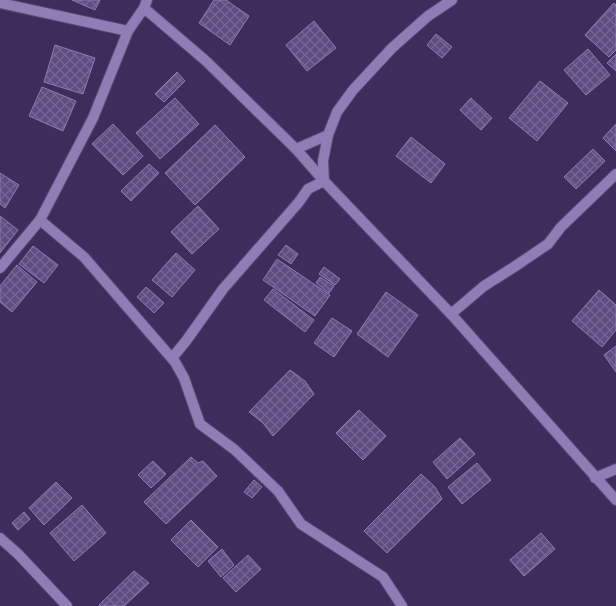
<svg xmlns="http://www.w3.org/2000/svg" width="616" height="606" font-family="Poppins,sans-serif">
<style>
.building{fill:url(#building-cross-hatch);stroke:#8e7bb3}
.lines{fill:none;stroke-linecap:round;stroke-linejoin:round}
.minor-casing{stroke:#594972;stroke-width:12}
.minor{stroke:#907db5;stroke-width:10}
</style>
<defs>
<pattern id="building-cross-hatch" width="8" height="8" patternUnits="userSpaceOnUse" patternTransform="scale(1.25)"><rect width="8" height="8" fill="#5f4d81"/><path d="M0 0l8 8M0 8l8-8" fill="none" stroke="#766693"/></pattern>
</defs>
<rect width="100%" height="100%" fill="#3e2c5c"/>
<g class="building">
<path d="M72 0H100L95 10Z"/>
<path d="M214 0H226L249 16 230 45 199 23Z"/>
<path d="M614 3 616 5V50L609 57 585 35Z"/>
<path d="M314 21 336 48 307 71 286 45Z"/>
<path d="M436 34 452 47 442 58 427 45Z"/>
<path d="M55 45 95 58 83 94 44 82Z"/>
<path d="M588 49 610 75 586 95 564 70Z"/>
<path d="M616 54V71L607 63Z"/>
<path d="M177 72 185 81 164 102 155 94Z"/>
<path d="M540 81 568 103 537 141 509 118Z"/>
<path d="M42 87 76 101 63 131 29 116Z"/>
<path d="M175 98 199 124 160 159 136 133Z"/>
<path d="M471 98 492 118 481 130 460 110Z"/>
<path d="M113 124 143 156 123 175 92 144Z"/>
<path d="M616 124V151L603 138Z"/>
<path d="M215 125 245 157 195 205 165 173Z"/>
<path d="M411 137 445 164 431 183 396 156Z"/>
<path d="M593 149 605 161 576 189 564 177Z"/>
<path d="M149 164 159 173 131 201 121 191Z"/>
<path d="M0 173 19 185 5 208 0 204Z"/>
<path d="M198 206 219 229 192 254 171 232Z"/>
<path d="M0 216 18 230 0 253Z"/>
<path d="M286 245 298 254 291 264 278 255Z"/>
<path d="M33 246 58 265 44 283 19 264Z"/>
<path d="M176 253 195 270 172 297 152 280Z"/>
<path d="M277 259 330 295 315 316 263 280Z"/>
<path d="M17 265 37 282 12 312 0 302V286Z"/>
<path d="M324 267 340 279 335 285 319 274Z"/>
<path d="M320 277 334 286 329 293 316 283Z"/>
<path d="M146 287 164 303 154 313 137 297Z"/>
<path d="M273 289 314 320 305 332 264 300Z"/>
<path d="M599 290 616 305V330L602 347 572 321Z"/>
<path d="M386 292 418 315 388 357 357 334Z"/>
<path d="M332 318 352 331 334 357 314 343Z"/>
<path d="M616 346V372L604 355Z"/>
<path d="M290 370 305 381 314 394 273 436 263 423 249 412Z"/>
<path d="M359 410 386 436 363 460 336 433Z"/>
<path d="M460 438 475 454 447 479 433 462Z"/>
<path d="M191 457 198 463 203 461 217 476 166 524 144 502Z"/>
<path d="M153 461 166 474 151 488 138 475Z"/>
<path d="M477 463 491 480 462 504 448 487Z"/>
<path d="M421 474 435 487 442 499 387 553 364 531Z"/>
<path d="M254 480 262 487 252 498 244 492Z"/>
<path d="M56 482 72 498 44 525 29 508Z"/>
<path d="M82 505 106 533 74 561 50 533Z"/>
<path d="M24 512 30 519 18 530 12 523Z"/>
<path d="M191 520 218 547 198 567 171 540Z"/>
<path d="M541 533 555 549 524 576 510 560Z"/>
<path d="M222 549 234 565 221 577 208 561Z"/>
<path d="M248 555 261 569 236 592 223 578Z"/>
<path d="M134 571 149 583 124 606H100L99 605Z"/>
</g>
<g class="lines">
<g class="minor-casing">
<g id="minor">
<path d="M0 3 128 31"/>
<path d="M144 8 206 61 296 149 324 181 451 314 616 500"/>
<path d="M296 149 328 135"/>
<path d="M40 220 84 257 175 362 184 378 200 424 235 450 278 491 301 524 383 577 402 606"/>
<path d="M0 268 40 220 93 118 128 31 144 8 147 0"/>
<path d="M451 314 484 286 514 267 548 244 561 227 616 174"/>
<path d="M172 358 186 341 223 289 299 202 308 189 324 181 323 161 328 135 337 112 353 90 392 48 428 16 452 0"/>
<path d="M595 478 616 469"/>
<path d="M0 538 18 554 67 606"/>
</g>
</g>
<use href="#minor" class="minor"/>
</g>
</svg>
